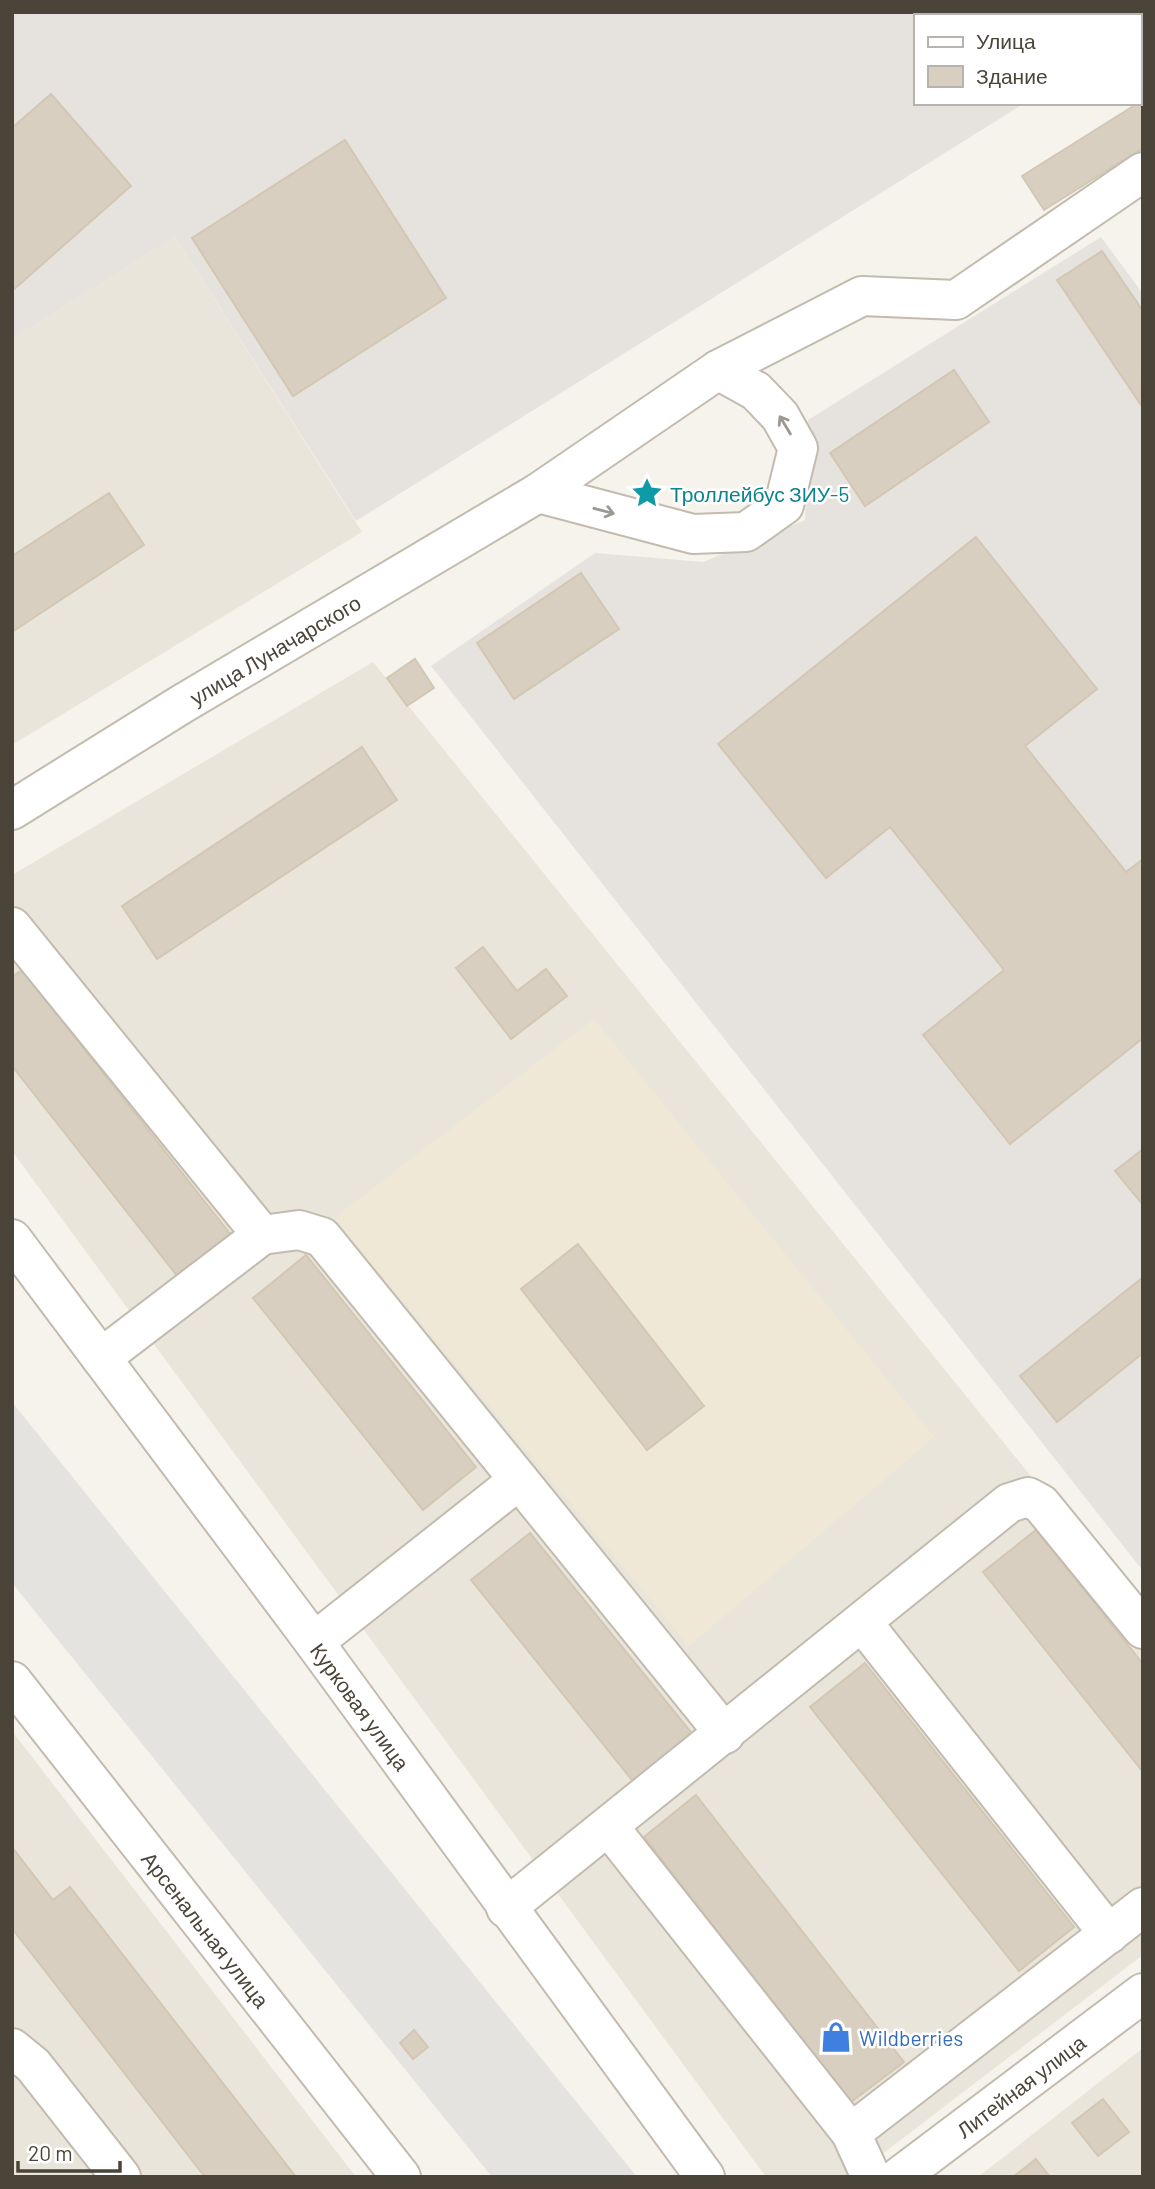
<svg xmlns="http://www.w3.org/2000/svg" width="1155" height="2189" font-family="Barlow,sans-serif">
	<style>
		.residential { fill: #eae5da }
		.industrial { fill: #e6e2dd }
		.education { fill: #efe8d6 }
		.parking { fill: #e5e3e0 }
		.building { fill: #d8cfc1; stroke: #d3c7b4; stroke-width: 2 }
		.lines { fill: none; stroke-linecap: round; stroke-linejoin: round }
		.minor-casing { stroke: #c2bbae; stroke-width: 42 }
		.minor { stroke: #fff; stroke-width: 38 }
		.rail { stroke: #9a9a9a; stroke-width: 5; stroke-dasharray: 9 9; stroke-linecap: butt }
		.oneway { stroke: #9c9892 }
		.labels { text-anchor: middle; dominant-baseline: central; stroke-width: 5; stroke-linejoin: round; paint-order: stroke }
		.culture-label { font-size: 21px; fill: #0d838f; stroke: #fff; text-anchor: start }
		.street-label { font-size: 21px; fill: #4b4439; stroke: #fff }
		.shop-label { font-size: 21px; fill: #366cbe; stroke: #fff; text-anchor: start }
	</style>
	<rect width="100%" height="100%" fill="#f6f3ec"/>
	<path class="residential" d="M175,237L362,532L12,745V339Z
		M373,662L1143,1615V1955L852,2177H766L12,1151V875Z
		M12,1731L356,2177H12Z
		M1143,2048V2177H978Z"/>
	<path class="industrial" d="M12,12H1143V30L1139,32V16H915V103H1025L356,521L175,237L12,339Z
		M1101,237L1143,294V1571L431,666L595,553L703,562L805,520L808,420Z"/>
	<path class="education" d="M594,1019L934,1437L689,1646L334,1218Z"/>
	<path class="parking" d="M12,1402L637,2177H492L12,1583Z"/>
	<path class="building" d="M51,94L131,186L12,291V128Z
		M1143,100V148L1044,210L1022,176Z
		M345,140L446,298L293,396L192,238Z
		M1102,251L1143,311L1141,405L1057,280Z
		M954,370L989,422L865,506L830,453Z
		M109,493L144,545L12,632V556Z
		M976,537L1097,689L1025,746L1126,872L1143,859V1038L1010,1144L923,1035L1004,970L890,827L826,878L718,744Z
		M581,573L619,629L514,699L477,643Z
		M415,659L434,688L407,706L387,678Z
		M362,747L397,800L157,959L122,906Z
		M483,947L517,991L546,969L567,996L511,1039L456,968Z
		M22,970L235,1240L182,1282L12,1066V977Z
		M1143,1149V1205L1115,1171Z
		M578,1244L704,1406L647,1450L521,1289Z
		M306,1255L476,1467L423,1510L253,1298Z
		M1143,1277V1353L1057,1422L1020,1376Z
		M1036,1530L1143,1664V1772L983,1572Z
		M530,1533L699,1742L640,1790L471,1580Z
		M865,1663L1074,1927L1019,1971L810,1707Z
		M696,1795L904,2062L851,2102L644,1837Z
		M12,1847L53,1900L70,1887L296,2177H205L14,1931L12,1933Z
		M414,2030L428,2047L413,2059L400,2043Z
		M1103,2099L1129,2132L1098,2156L1072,2123Z
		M1036,2159L1050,2177H1013Z"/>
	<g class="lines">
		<defs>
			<g id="minor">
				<path d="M538,493L693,534L746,532L784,505L798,448L780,416L756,391L718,370"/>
				<path id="s1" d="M12,810L182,704L538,493L718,370L862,296L956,300L1143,172"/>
				<path d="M12,927L262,1235L299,1230L322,1237L725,1734"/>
				<path id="s2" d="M12,1239L314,1642L705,2177"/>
				<path d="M101,1358L262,1235"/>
				<path d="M862,1622L1109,1934"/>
				<path d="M314,1642L519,1480"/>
				<path id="s3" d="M12,1681L401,2177"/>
				<path d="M609,1827L851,2133"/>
				<path d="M506,1908L1009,1503L1028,1497L1041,1504L1143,1629"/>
				<path d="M12,2048L33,2065L121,2177"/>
				<path d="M871,2177L851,2133L1143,1907"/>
				<path id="s4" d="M899,2177L1143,1993"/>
			</g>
		</defs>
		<use href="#minor" class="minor-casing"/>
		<use href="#minor" class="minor"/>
		<path class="rail" d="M1114,12L1119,16
			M1139,31L1143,34"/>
	</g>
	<defs><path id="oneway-shaft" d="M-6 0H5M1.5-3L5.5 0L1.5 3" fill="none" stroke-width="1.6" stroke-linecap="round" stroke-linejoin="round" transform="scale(1.75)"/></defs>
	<g class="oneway">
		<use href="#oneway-shaft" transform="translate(785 425) rotate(-121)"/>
		<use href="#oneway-shaft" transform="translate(604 511) rotate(15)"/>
	</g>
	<defs>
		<symbol id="sight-bare" viewBox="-9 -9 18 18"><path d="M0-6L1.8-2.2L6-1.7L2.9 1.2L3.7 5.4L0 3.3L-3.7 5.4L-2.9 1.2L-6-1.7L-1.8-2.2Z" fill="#0f9aa8" stroke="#fff" stroke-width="2.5" paint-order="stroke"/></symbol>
		<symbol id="shop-bare" viewBox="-9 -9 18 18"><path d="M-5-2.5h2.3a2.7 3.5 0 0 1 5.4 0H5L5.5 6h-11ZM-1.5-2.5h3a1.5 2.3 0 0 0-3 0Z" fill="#3f7fe0" stroke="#fff" stroke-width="2.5" paint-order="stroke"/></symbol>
	</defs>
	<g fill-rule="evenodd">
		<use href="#sight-bare" x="625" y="471" width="44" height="44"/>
		<use href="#shop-bare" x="814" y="2015" width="44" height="44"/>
	</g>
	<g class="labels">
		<g class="culture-label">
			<text x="670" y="493">Троллейбус ЗИУ-5</text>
		</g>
		<g class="street-label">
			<text stroke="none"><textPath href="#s1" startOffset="308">улица Луначарского</textPath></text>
			<text stroke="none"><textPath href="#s2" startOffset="583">Курковая улица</textPath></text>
			<text stroke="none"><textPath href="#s3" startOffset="315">Арсенальная улица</textPath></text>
			<text stroke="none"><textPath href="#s4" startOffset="152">Литейная улица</textPath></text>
		</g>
		<g class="shop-label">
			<text x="859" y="2037">Wildberries</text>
		</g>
	</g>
	<rect width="1155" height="2189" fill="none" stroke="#4b4439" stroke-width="28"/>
	<rect x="914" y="14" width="228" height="91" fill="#ffffff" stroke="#b7b4b0" stroke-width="2"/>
	<rect x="928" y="37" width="35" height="10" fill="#ffffff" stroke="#b7b4b0" stroke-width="2"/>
	<text x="976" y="49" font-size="21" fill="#4b4439">Улица</text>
	<rect x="928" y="66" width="35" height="21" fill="#d8cfc1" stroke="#b7b4b0" stroke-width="2"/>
	<text x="976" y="84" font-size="21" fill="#4b4439">Здание</text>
	<path d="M18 2161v10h102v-10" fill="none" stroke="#4b4439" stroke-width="3.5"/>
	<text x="28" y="2161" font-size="21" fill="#4b4439" stroke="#ffffff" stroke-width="5" paint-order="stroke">20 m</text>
</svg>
